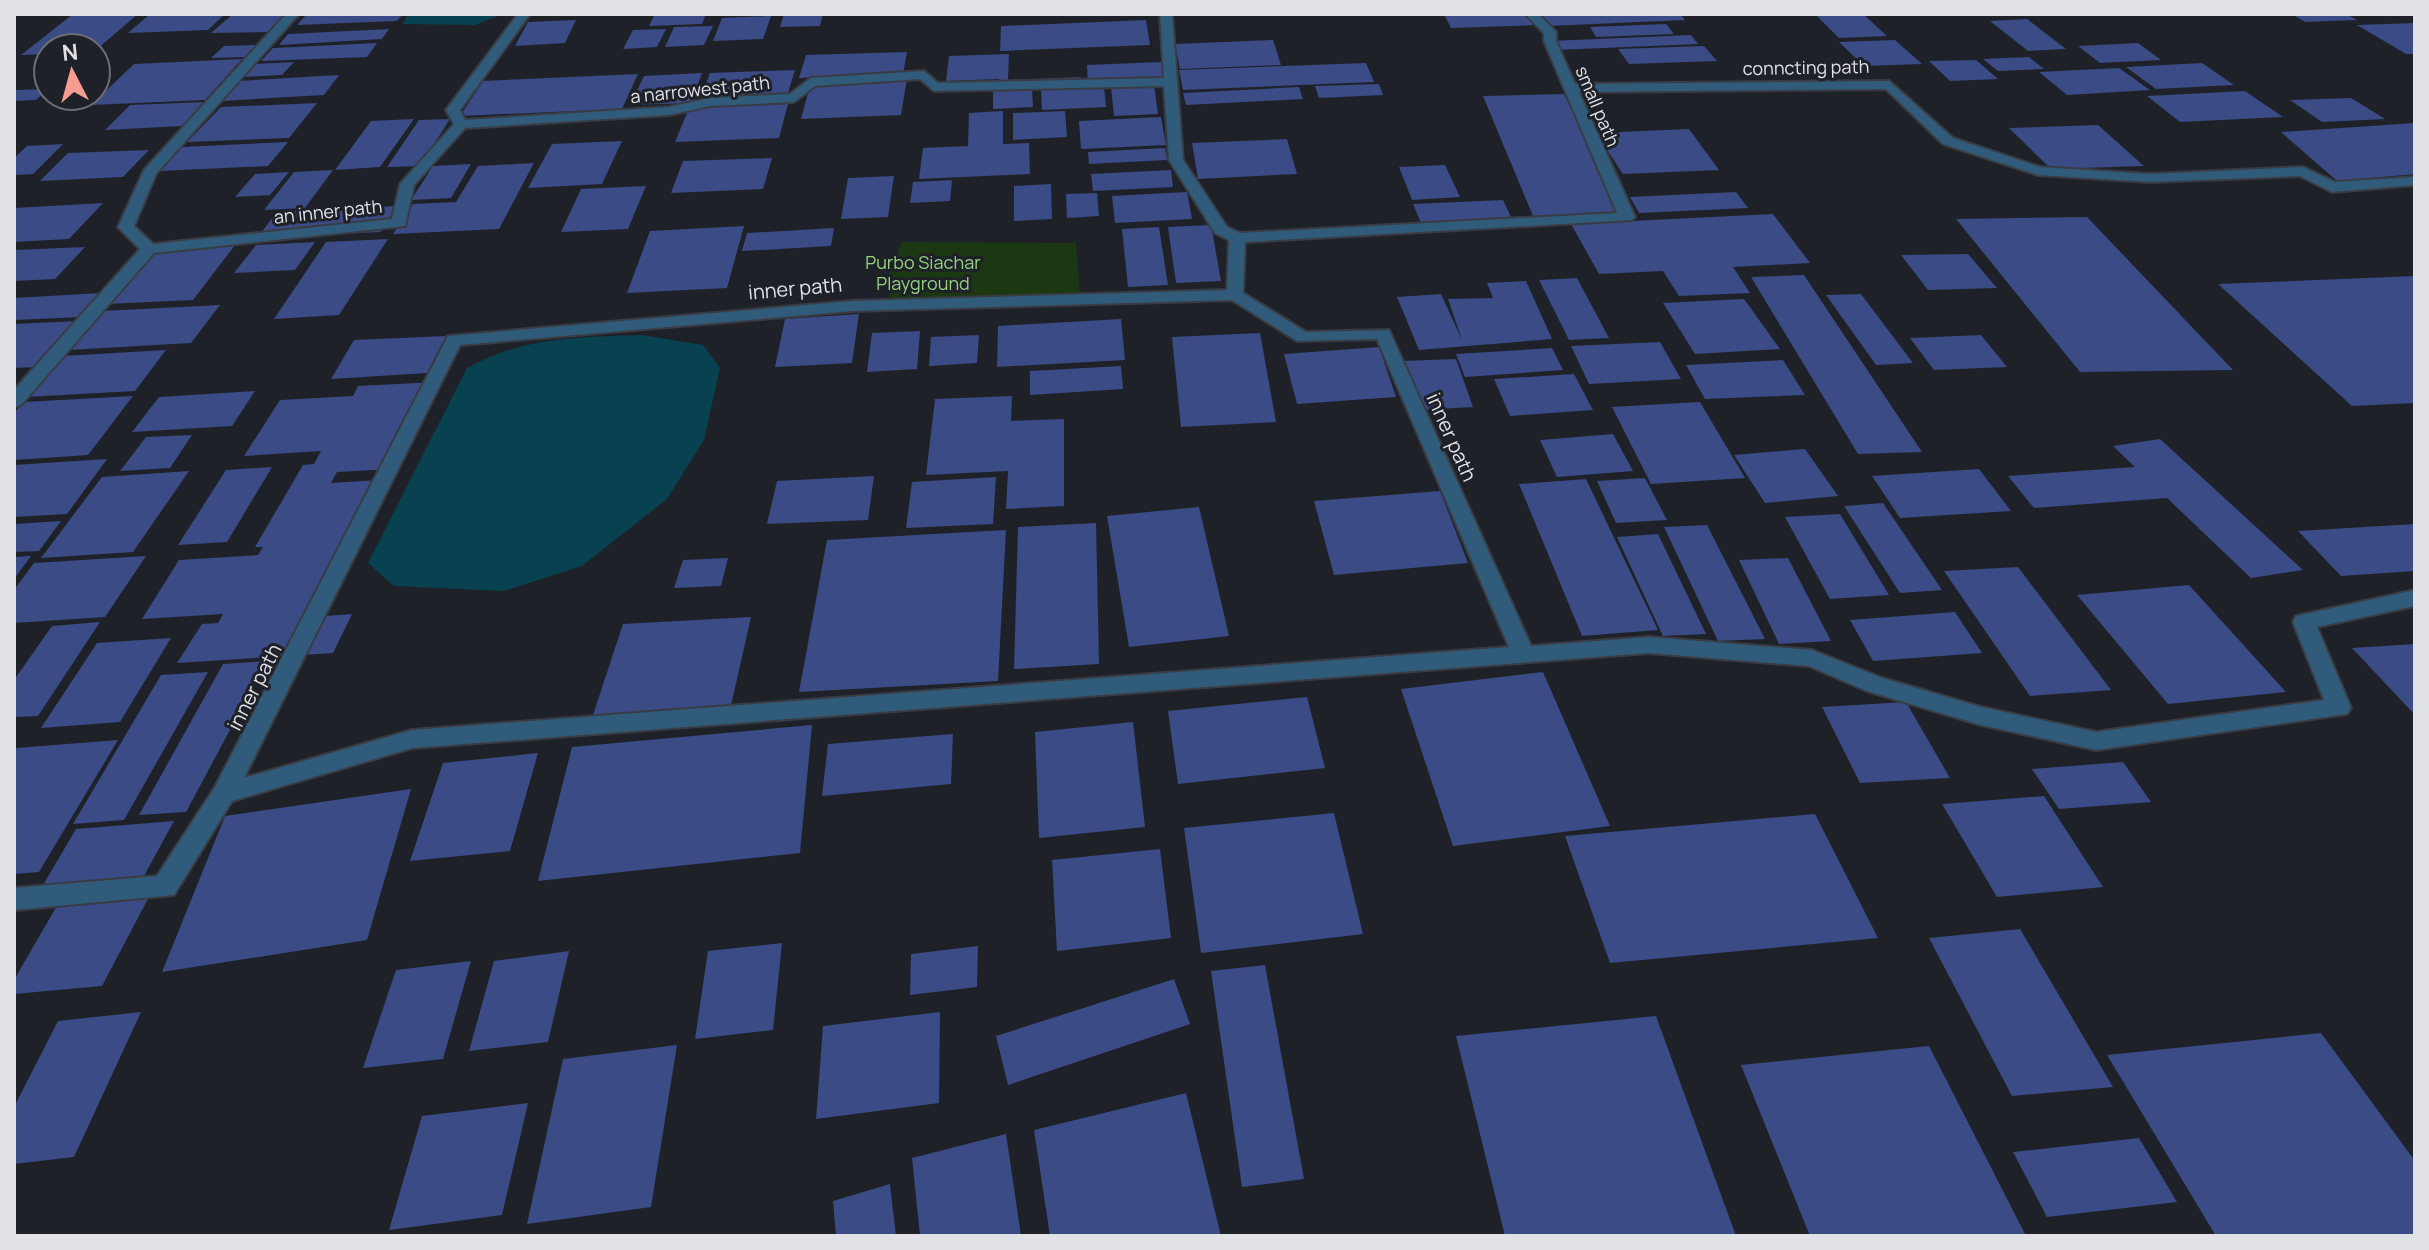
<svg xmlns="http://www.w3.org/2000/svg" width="2429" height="1250" font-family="Manrope,sans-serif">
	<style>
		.green { fill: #1c3813 }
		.water { fill: #08414f }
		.building { fill: #3a4b85 }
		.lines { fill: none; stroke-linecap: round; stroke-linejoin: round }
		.minor-casing { stroke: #3a3c43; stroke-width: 4 }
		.minor { fill: #305b7b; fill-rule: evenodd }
		.labels { text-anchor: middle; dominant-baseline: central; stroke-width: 6; stroke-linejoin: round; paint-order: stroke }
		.far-street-label { font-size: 18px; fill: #e0e2e7; stroke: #1f2128 }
		.far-park-label { font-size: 18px; fill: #94d280; stroke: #1f2128 }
		.street-label { font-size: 20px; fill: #e0e2e7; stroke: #1f2128 }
	</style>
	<rect width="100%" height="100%" fill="#1f2128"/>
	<path class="green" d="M902,242L1076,243L1080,297L891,305L887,277Z"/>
	<path class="water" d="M408,14H503L475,25L403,24Z
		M642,335L703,345L720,368L704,440L667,499L582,566L504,591L394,586L368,563L467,368C522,337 580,337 642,335Z"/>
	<path class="building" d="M73,14H138L96,50L48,48V54L21,55Z
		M150,14H225L208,30L128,33Z
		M233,14H287L268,32L211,33Z
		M307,14H403L397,21L297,25Z
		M655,14H706L702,24L649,26Z
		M784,14H823L820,26L780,27Z
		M1444,14H1529L1537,25L1451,28Z
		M1542,14H1680L1685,20L1549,26Z
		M1815,14H1863L1887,36L1839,38Z
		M2292,14H2346L2357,20L2305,22Z
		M771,16L763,39L713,41L722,18Z
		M2027,19L2066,49L2028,51L1990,21Z
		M576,20L565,43L515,46L528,22Z
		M1146,20L1150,45L1000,51L1001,26Z
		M2415,23V54H2406L2357,25Z
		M1666,24L1674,34L1596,37L1590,27Z
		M713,26L704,45L665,47L674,27Z
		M389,29L382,39L279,45L288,34Z
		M666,29L657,47L623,49L633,30Z
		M1691,35L1698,44L1556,50L1550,41Z
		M1273,40L1281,65L1180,69L1175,44Z
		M1895,40L1922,64L1864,66L1839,42Z
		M377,43L367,57L261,61L273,48Z
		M2138,43L2161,60L2100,63L2078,46Z
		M260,45L248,57L211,58L224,46Z
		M1704,46L1717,61L1629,64L1618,49Z
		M907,52L903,74L799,78L806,55Z
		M1009,54L1008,80L1081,77V85L999,89V79L946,81L949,56Z
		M2029,57L2044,69L1998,71L1983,59Z
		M242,59L205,100L91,105L134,64Z
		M1976,60L1998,79L1950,81L1929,61Z
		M294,62L282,75L242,77L255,64Z
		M1162,62L1166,83L1088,86L1087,65Z
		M1366,63L1374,82L1183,90L1179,70Z
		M2202,63L2234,85L2156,89L2126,67Z
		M2119,68L2150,90L2067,95L2039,72Z
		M795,70L788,93L701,97L710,73Z
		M702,73L691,103L630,105L644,76Z
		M638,74L622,109L460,116L483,81Z
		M339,75L324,95L221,101L238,81Z
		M907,78L901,115L801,119L811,82Z
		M1379,84L1383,95L1319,98L1315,86Z
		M1154,85L1158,114L1114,116L1111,87Z
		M1104,87L1106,107L1042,110L1041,90Z
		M1299,87L1303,99L1186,105L1183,93Z
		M48,89L36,100L14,101V90Z
		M1032,89L1033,107L993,109V91Z
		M2245,91L2283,117L2180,122L2147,96Z
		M1564,94L1625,213L1533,216L1483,96Z
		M2351,98L2385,119L2322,122L2290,100Z
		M206,102L182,126L105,130L130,105Z
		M317,103L289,138L187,142L221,107Z
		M788,104L779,138L675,142L689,108Z
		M1003,111V144L1029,143L1030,174L919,179L923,148L968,146L969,113Z
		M1065,111L1067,137L1013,140V113Z
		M1161,117L1166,145L1081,149L1079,121Z
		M414,119L380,167L335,170L371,121Z
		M450,119L420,166L387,167L419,120Z
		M2415,123V174L2337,181L2281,132Z
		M2098,125L2144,166L2051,169L2009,128Z
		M1689,129L1719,170L1623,174L1596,133Z
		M1287,139L1297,174L1198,179L1192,143Z
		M622,141L602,184L528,188L552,144Z
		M288,142L268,166L159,171L181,147Z
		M63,144L33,174L14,175V158L27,146Z
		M1165,148L1167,160L1089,164L1088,152Z
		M149,150L123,177L40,181L68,153Z
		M772,158L763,189L671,193L683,161Z
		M534,163L499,229L393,234L413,204L456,202L478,166Z
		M471,164L451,198L411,200L433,166Z
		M1445,165L1460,197L1412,200L1399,167Z
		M333,170L305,208L264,210L294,172Z
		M1171,170L1173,187L1093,191L1091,174Z
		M289,172L270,195L235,197L255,174Z
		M894,176L888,217L841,219L848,178Z
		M952,180L950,201L910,203L913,182Z
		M1051,184L1052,219L1014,221V186Z
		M646,186L628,229L561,232L581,189Z
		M1187,192L1192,219L1115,223L1112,196Z
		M1736,192L1748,208L1639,213L1630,197Z
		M1097,193L1099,216L1067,218L1066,194Z
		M1503,200L1512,219L1421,223L1413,204Z
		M103,203L69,239L14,242V208Z
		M397,206L380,232L257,238L277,212Z
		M1773,214L1810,263L1733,267L1750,293L1679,296L1663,271L1599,274L1571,224Z
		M2087,217L2233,370L2080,372L1956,219Z
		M1211,225L1221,281L1176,283L1168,227Z
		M744,226L727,288L627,293L650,231Z
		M1159,227L1168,285L1128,287L1122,229Z
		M834,228L831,246L742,251L747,233Z
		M388,239L339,315L274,319L326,242Z
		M239,240L193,300L107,304L160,244Z
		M315,242L295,270L234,273L256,245Z
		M85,247L55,279L14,281V250Z
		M1968,254L1997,288L1928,290L1901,255Z
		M1804,275L1922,452L1858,454L1751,277Z
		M2415,276V403L2352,406L2218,284Z
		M1577,278L1609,338L1569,340L1539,280Z
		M1526,281L1552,339L1419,350L1397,297L1441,294L1462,340L1448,299L1493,298L1487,283Z
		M101,293L81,317L14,320V298Z
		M1861,294L1913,363L1876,365L1826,295Z
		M1744,299L1780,349L1695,354L1663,303Z
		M220,305L191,343L68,350L102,311Z
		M859,314L852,363L775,367L785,319Z
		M1121,319L1125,360L997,367L998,326Z
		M77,321L36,367L14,368V324Z
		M920,331L917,369L867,372L872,333Z
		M1260,333L1276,422L1181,427L1172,337Z
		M979,335L977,363L929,366L931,337Z
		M1981,335L2007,367L1934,370L1910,338Z
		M446,336L427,373L331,379L354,340Z
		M1660,342L1681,379L1589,384L1571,346Z
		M1379,347L1396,397L1297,404L1284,354Z
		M1552,348L1563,370L1465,377L1456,354Z
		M166,350L135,391L26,397L62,356Z
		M1456,359L1473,407L1418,410L1403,361Z
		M1783,360L1805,395L1705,399L1686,365Z
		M1121,366L1123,389L1030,395V371Z
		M1574,374L1593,410L1510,416L1494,379Z
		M437,382L393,469L337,472L331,483L394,479L325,616L352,614L333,653L177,663L202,624L218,623L223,614L142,619L179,560L258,555L263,547H255L303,465L314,464L321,451L244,456L280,400L353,396L358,386Z
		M255,391L232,426L132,432L159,397Z
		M133,396L88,455L14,460V413L24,402Z
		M1012,396L1011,421L1064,419V506L1006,509L1008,471L926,475L935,399Z
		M1700,402L1745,478L1651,484L1612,407Z
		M1613,434L1633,471L1557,477L1540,440Z
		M192,435L170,468L120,471L146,437Z
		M2160,439L2303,570L2251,578L2167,498L2034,508L2008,476L2135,467L2113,446Z
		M1805,449L1838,496L1765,503L1734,455Z
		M107,459L67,514L14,517V465Z
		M272,467L227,542L178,545L226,470Z
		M1979,469L2011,511L1900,518L1872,476Z
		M189,471L133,552L41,558L102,477Z
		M874,476L868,520L767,524L777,481Z
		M996,477L993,524L906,528L912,482Z
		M1645,478L1667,520L1616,523L1597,481Z
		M1586,479L1658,630L1582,636L1519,484Z
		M1440,491L1468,563L1334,575L1314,501Z
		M1883,503L1942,590L1900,593L1844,506Z
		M1199,507L1229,636L1129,647L1107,516Z
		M1840,514L1889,595L1830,599L1785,517Z
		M61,521L39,551L14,552V524Z
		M1096,523L1099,664L1014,669L1018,527Z
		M2415,524V571L2341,576L2298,531Z
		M1707,525L1765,639L1718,641L1664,527Z
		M1006,530L998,681L799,692L827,540Z
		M1658,534L1706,634L1663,636L1617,537Z
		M31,556L14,579V557Z
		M146,556L105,617L14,623V590L34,563Z
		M728,558L721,586L674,588L683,560Z
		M1788,558L1831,641L1779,644L1739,560Z
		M2018,567L2111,690L2030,696L1944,571Z
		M2189,585L2286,692L2168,704L2077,595Z
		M1955,612L1982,653L1873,661L1850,620Z
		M751,617L730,710L592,718L623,624Z
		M100,622L38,716L14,717V680L52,626Z
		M171,638L120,722L41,728L97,643Z
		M2415,644V715L2352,648Z
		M267,661L186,812L139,815L223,664Z
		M208,672L124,820L73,824L161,675Z
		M1543,672L1610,826L1453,846L1401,689Z
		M1307,697L1325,768L1178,784L1168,711Z
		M1906,702L1950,778L1860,783L1822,707Z
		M1133,722L1145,827L1039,838L1035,732Z
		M812,725L800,853L538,881L572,747Z
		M953,734L951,784L822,796L828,744Z
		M118,740L39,872L14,874L16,748Z
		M538,753L510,851L410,861L443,763Z
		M2123,762L2151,802L2059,809L2032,769Z
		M411,789L367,940L162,972L225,816Z
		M2044,796L2103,887L1997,897L1942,804Z
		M1334,813L1363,934L1201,953L1184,828Z
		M1815,814L1878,938L1610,963L1565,836Z
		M174,821L144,876L43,885L76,829Z
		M1160,849L1171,938L1057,951L1052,860Z
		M150,895L102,986L14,994V980L58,904Z
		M2020,929L2113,1087L2012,1096L1929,938Z
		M782,943L773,1030L695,1039L708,951Z
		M978,946L977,987L910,995L911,954Z
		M569,951L548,1042L469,1051L494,961Z
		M471,961L443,1059L363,1068L396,970Z
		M1265,965L1304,1179L1242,1187L1211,971Z
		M1174,979L1190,1024L1008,1085L996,1036Z
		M141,1012L74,1157L14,1164V1107L58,1021Z
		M940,1012L939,1103L816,1119L823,1026Z
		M1656,1016L1736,1236H1505L1456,1036Z
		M2321,1033L2415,1161V1236H2216L2107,1055Z
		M677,1045L651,1207L527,1224L563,1059Z
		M1929,1046L2026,1236H1810L1741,1065Z
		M1186,1093L1221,1236H1050L1034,1130Z
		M528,1103L502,1215L389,1230L422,1116Z
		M1006,1134L1021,1236H920L912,1158Z
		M2139,1138L2177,1202L2047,1217L2013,1152Z
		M890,1184L896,1236H836L833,1201Z"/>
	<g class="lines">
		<defs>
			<path id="minor" d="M286,14H299L156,174L134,226L153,244L392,219L400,184L454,124L446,110L518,14H530L460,110L465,120L669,107L710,98L790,94L811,78L924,71L938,83L1164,78L1160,14H1172L1183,160L1227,227L1240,233L1617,213L1544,41V33L1525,14H1538L1556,32V41L1575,84L1889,81L1953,138L2040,167L2150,174L2303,167L2335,182L2415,177V185L2332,192L2300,176L2150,182L2038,175L1943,144L1886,89L1579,92L1635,217L1632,220L1245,242L1243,293L1306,332L1389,330L1531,646L1649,637L1812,650L1882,678L1981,707L2096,732L2324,700L2293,622L2296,616L2415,590V606L2317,627L2351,708L2347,714L2096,750L1981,725L1867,691L1809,666L1649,653L412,748L232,801L174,895L14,910V888L157,876L215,787L448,336L853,301L1227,290L1229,240L1215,233L1169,160L1164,86L934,91L920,79L815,86L794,102L710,106L669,115L465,128L414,185L405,226L154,253L21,405L14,407V390L140,249L118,227L144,170ZM1232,300L1297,341L1377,339L1509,647L412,730L244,778L460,345L853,311Z"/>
		</defs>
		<use href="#minor" class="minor-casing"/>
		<use href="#minor" class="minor"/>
	</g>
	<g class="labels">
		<g class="far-street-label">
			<text transform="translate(1806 67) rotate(-1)">conncting path</text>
			<text transform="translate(700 89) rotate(-6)">a narrowest path</text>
			<text transform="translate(1598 106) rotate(67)">small path</text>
			<text transform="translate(328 211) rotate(-6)">an inner path</text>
		</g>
		<g class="far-park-label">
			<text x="923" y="262">Purbo Siachar<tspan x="923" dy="21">Playground</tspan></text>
		</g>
		<g class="street-label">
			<text transform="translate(795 288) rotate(-5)">inner path</text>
			<text transform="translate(1452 437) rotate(66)">inner path</text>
			<text transform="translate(254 687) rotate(-63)">inner path</text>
		</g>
	</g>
	<rect width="2429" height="1250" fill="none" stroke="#e0e2e7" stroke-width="32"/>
	<g transform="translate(72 72) rotate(354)"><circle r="38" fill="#1f2128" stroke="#6c6e74" stroke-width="2"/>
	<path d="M0-6L14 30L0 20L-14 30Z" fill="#f59c93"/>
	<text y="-12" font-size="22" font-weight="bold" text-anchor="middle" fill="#e0e2e7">N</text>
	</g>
</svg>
